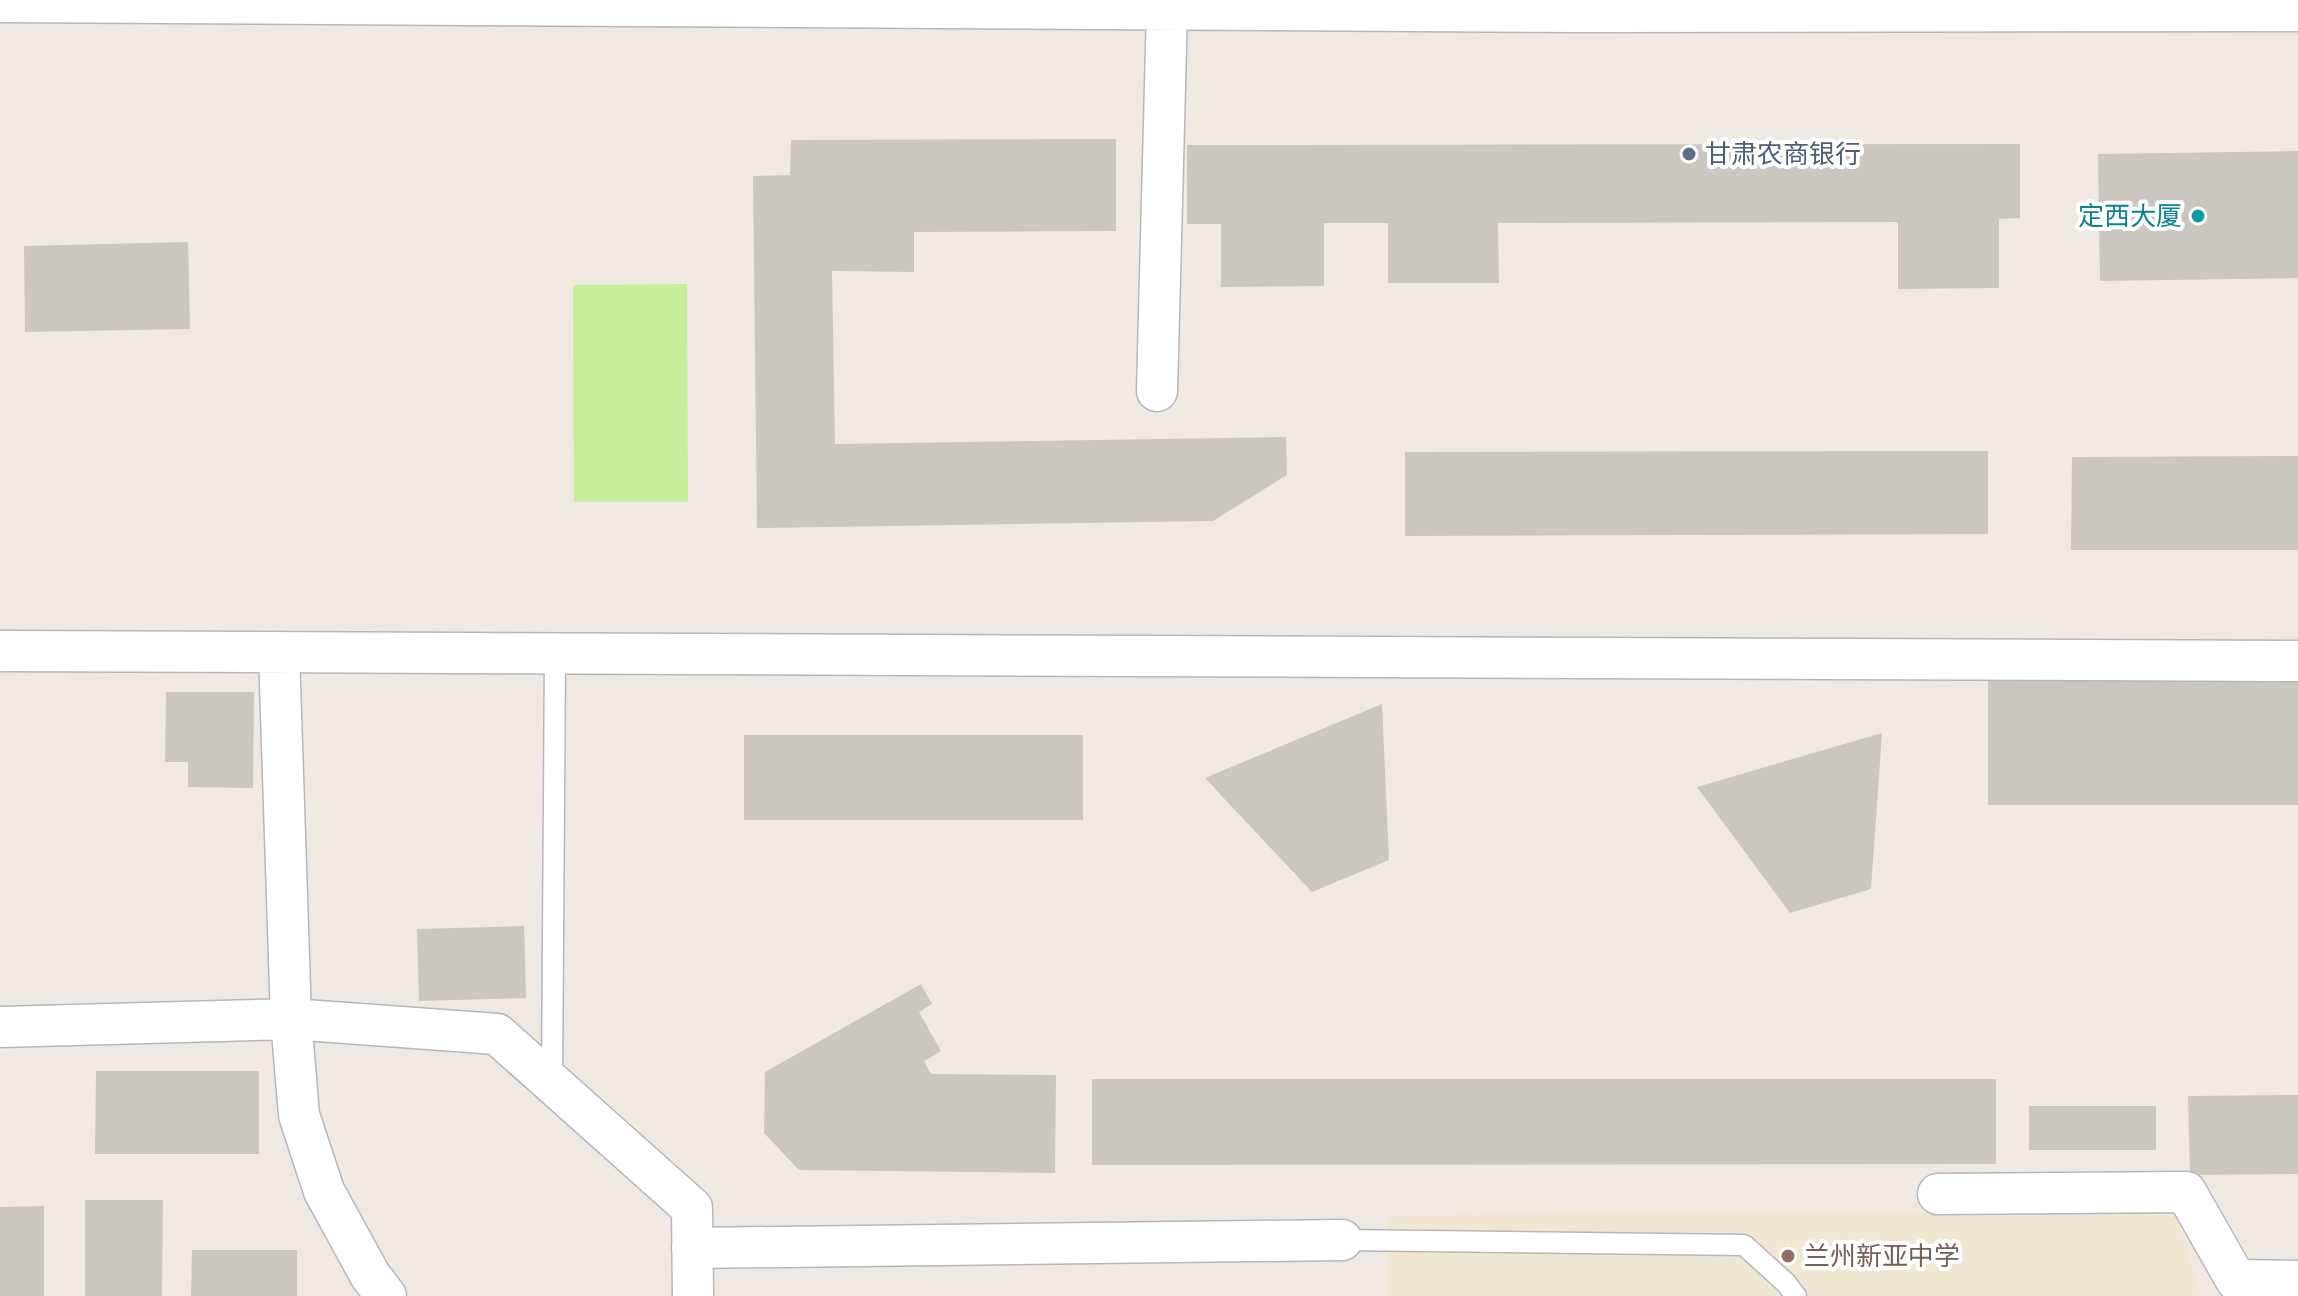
<svg xmlns="http://www.w3.org/2000/svg" width="2298" height="1296" font-family="'Space Grotesk','Noto Sans SC',sans-serif">
	<style>
		.education { fill: #f0e6d1 }
		.pitch { fill: #c9ec9a }
		.building { fill: #cbc7bf }
		.lines { fill: none; stroke-linecap: round; stroke-linejoin: round }
		.service-casing { stroke: #b4b7c1; stroke-width: 23 }
		.minor-casing { stroke: #b4b7c1; stroke-width: 43 }
		.service { stroke: #fff; stroke-width: 20 }
		.minor { stroke: #fff; stroke-width: 40 }
		.service-dot { fill: #5c6f8a; stroke: #fff; stroke-width: 3 }
		.culture-dot { fill: #0f9aa8; stroke: #fff; stroke-width: 3 }
		.education-dot { fill: #8d6e63; stroke: #fff; stroke-width: 3 }
		.labels { text-anchor: middle; dominant-baseline: central; stroke-width: 8; stroke-linejoin: round; paint-order: stroke }
		.service-label { font-size: 26px; fill: #4e5e75; stroke: #fff; text-anchor: start }
		.culture-label { font-size: 26px; fill: #0d838f; stroke: #fff; text-anchor: end }
		.education-label { font-size: 26px; fill: #785e54; stroke: #fff; text-anchor: start }
	</style>
	<rect width="100%" height="100%" fill="#efe9e1"/>
	<path class="education" d="M2177,1211L2200,1296H1387L1388,1215Z"/>
	<path class="pitch" d="M687,284L688,502H574L573,285Z"/>
	<path class="building" d="M1116,139V231L914,232V272L832,271L835,444L1286,437L1287,475L1213,521L757,528L753,176L790,175L791,140Z
		M2020,144V218L1999,219V288L1898,289V222L1498,223L1499,283H1388V223H1324V286L1221,287V224H1187V145Z
		M2298,151V278L2100,281L2098,154Z
		M188,242L190,329L25,332L24,246Z
		M1988,451V534L1405,536V452Z
		M2298,456V550H2071L2072,457Z
		M2298,676V805H1988V677Z
		M166,692H254L253,788L188,787V762H165Z
		M1382,704L1389,860L1312,892L1205,778Z
		M1882,733L1871,889L1790,913L1697,787Z
		M744,735H1083V820H744Z
		M524,926L526,998L419,1001L417,929Z
		M921,984L932,1004L919,1012L941,1051L924,1061L931,1074L1056,1075L1055,1173L799,1170L764,1133L765,1072Z
		M96,1071H259V1154H95Z
		M1092,1079H1996V1164L1092,1165Z
		M2298,1095V1174L2190,1175L2188,1096Z
		M2029,1106H2156V1150H2029Z
		M85,1200H163L162,1296H85Z
		M44,1206V1296H0V1207Z
		M192,1250H297V1296H191Z"/>
	<g class="lines">
		<defs>
			<path id="service" d="M552,1082L555,654
				M1342,1240L1744,1245L1786,1283L1796,1296"/>
			<path id="minor" d="M0,2L1581,12L2298,11
				M1157,391L1167,9
				M0,651L2298,661
				M279,652L291,1019L299,1115L324,1191L370,1275L386,1296
				M0,1027L291,1019L497,1034L692,1208L693,1296
				M1938,1194L2186,1192L2236,1280L2298,1281
				M692,1248L1342,1240"/>
		</defs>
		<use href="#service" class="service-casing"/>
		<use href="#minor" class="minor-casing"/>
		<use href="#service" class="service"/>
		<use href="#minor" class="minor"/>
	</g>
	<circle class="service-dot" cx="1689" cy="154" r="8"/>
	<circle class="culture-dot" cx="2198" cy="216" r="8"/>
	<circle class="education-dot" cx="1788" cy="1256" r="8"/>
	<g class="labels">
		<g class="service-label">
			<text x="1705" y="154">甘肃农商银行</text>
		</g>
		<g class="culture-label">
			<text x="2182" y="216">定西大厦</text>
		</g>
		<g class="education-label">
			<text x="1804" y="1256">兰州新亚中学</text>
		</g>
	</g>
</svg>
